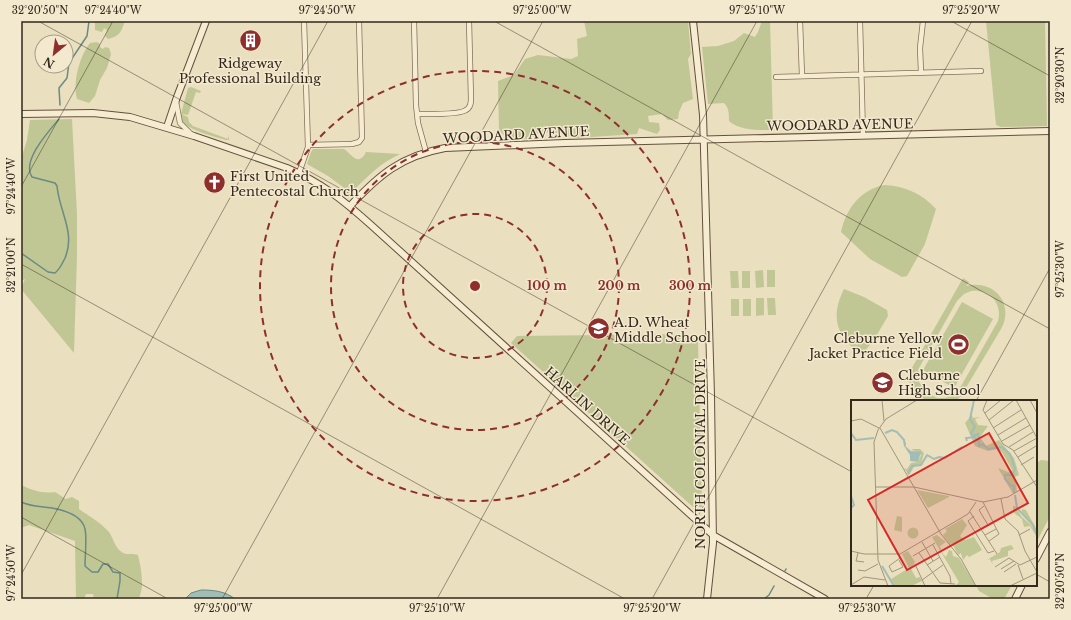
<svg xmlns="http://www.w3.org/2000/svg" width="1071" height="620" font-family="'Libre Baskerville',serif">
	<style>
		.green { fill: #c0c794; fill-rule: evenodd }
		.water { fill: #a2bdb6; stroke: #6a8a83 }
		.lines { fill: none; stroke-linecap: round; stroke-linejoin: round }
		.stream { stroke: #6a8a83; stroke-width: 1.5 }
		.street-casing { stroke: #827059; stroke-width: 6 }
		.secondary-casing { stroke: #64513c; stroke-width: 8 }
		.street { stroke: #f6ecd2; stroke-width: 4.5 }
		.secondary { stroke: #f6ecd2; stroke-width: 6 }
		.ticks { fill: none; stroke: #33281c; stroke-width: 1; stroke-opacity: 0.45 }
		.ring { fill: none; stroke: #8d2f2d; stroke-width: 2; stroke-dasharray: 7 5 }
		.labels { text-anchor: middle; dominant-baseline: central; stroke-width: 3; stroke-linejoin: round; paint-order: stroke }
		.poi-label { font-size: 13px; fill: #33281c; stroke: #f3e9ce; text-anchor: start }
		.street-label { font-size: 13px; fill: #33281c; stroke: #f3e9ce }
		.inset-river { fill: none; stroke: #a2bdb6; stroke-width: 2 }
		.inset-road { fill: none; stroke: #a1967e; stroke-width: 1 }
		.view { fill: #d62828; fill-opacity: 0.15; stroke: #d62828; stroke-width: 2 }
		.inset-edge { fill: none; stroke: #33281c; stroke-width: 2 }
		.centre { fill: #8d2f2d; stroke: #f3e9ce; stroke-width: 2 }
		.ring-label { font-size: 12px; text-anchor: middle; font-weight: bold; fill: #8d2f2d; stroke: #f3e9ce; stroke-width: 3; stroke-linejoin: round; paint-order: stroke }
		.neatline { fill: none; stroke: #33281c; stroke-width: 1.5 }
		.ticks-label { font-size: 10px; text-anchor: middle; fill: #33281c }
	</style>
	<rect width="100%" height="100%" fill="#eadfbf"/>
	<path class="green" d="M95,21H125C121,32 120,36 108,39L105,36L107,30L104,28L102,32L95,30Z
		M584,21H688L691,54L688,59L693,99L683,103L679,112L678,119L668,120L662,114L648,116L649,122L659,123L660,130L657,134L639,128L637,134L576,138L559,133L541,132L529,139L507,140L502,133L499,132L498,81L514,75L525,59L538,55L571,59L578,56L577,39L587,36Z
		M762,21H770L773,130C759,130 740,131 729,121C729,114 729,108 724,103L708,104L702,47L718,46L734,41L744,33L755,37L758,32Z
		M986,21H1045L1047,126L1001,127L996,125Z
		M97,42L100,44V47L103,49L105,47L109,48L111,54L107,68L100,80L95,96L89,103L77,99C72,83 80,55 90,43Z
		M191,87L201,91L200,93L196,92L188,115L181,114L188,88Z
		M181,114L188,117L189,122L193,126L228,139L229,135V140H226C212,136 196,132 184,124V122H181Z
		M72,119L77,214V255L74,353L21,289L25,279L21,281V159L27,140L30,120Z
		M313,149H344C351,153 358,168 366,152L400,154C380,163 366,178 351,193L328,176L307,164L311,152Z
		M884,185C903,185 923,194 936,209L925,244L907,276L902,277L870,259L841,232C846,209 860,190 884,185Z
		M763,270L764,287L756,288L755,271Z
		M767,270H775V287H767Z
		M730,271H738L739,288H731Z
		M742,271H750V288H742Z
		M963,278L969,282L966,286C994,279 1015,304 1001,329L961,396L956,401H926L917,393L912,381L911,383L905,380ZM971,291C989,289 1003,303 998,321L960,388L951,396L945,398H937L926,392L919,382L918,376L919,368L957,301L964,294Z
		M844,289L864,297L887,310L888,316L875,338L862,355C836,337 830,317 844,289Z
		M756,298H764V315L756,316Z
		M767,298H775L776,315H768Z
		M731,299H739V316H731Z
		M743,299H751V316H743Z
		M962,302L993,319L954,388L923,370Z
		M688,334L698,342L702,507H693L511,343L517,336Z
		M1041,460L1050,461V516L1036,543V469L1037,463Z
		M21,485C32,490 42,494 55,492L66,499L72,497L79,501V509C89,516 101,523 109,532C114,539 114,547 123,553C127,555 133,553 138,555C140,563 142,574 142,582C143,588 140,594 139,599H94L93,594H86L84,599H76L75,541L29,525L21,528Z
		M976,585H1012L1004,599H993L979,591Z"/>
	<path class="water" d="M201,590C213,590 225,591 235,599H185L191,593Z"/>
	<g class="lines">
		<path class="stream" d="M60,105L59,88L67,78L69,63L87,36L89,21
			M21,253L48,272L55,273C60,269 62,264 65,258C76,233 59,211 57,186L55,183L32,177C21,161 49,131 59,119
			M21,502C32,507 40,506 52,508C63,510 82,515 85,529C87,538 85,556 85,566L92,572H98L103,564H108L113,572L120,573V581L117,599
			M785,571L786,569
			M764,599L769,595L774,586"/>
		<defs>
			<path id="street" d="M414,21L416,105L418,123L426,152
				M800,21L802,76
				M860,21L863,136
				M921,72L920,48L923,21
				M776,77L981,71
				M176,102L180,123L192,135
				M417,114C426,114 460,115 466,110C470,108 471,103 471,99L469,21
				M308,145L352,144L359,142L362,138L359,21
				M299,173L308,147L304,21"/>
			<path id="secondary" d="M693,21L703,115L711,395L713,543L707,599
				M21,114L93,113L130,117L194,136L287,168C322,183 343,200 371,225L713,535L825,599
				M167,127L177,97L206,21
				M350,206C379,175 401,156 445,148L565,143L1050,131
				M1036,559L1050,532
				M1015,599L1022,585"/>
		</defs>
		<use href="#street" class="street-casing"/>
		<use href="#secondary" class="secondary-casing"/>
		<use href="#street" class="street"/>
		<use href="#secondary" class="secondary"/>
	</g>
	<path class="ticks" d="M38,21L852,472M494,21L1050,329M951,21L1050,76M21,187L113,21M21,264L625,599M976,401L1050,268M21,517L168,599M1036,574L1050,582M21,575L328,21M222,599L543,21M437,599L757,21M652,599L972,21M866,599L874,585"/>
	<g class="ring">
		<circle cx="475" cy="286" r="72"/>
		<circle cx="475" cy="286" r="144"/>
		<circle cx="475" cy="286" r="215"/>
	</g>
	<defs>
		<symbol id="building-disc" viewBox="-11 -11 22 22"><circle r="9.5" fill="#8d2f2d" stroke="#f3e9ce"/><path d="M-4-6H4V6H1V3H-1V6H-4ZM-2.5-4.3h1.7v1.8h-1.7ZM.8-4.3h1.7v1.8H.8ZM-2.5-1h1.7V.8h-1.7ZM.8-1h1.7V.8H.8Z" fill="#fff"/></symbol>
		<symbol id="church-disc" viewBox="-11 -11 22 22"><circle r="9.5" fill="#8d2f2d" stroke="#f3e9ce"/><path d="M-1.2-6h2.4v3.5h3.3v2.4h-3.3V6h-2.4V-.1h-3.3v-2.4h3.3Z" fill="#fff"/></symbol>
		<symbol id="school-disc" viewBox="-11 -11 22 22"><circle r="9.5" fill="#8d2f2d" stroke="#f3e9ce"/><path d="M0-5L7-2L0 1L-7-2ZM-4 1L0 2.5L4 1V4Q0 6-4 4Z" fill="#fff"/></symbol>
		<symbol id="stadium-disc" viewBox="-11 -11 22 22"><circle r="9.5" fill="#8d2f2d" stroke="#f3e9ce"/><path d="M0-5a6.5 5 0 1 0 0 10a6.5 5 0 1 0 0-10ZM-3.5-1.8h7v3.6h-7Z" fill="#fff"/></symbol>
	</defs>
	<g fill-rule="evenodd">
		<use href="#building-disc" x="238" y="28" width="25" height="25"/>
		<use href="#church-disc" x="202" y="170" width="25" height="25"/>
		<use href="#school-disc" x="586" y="316" width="25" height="25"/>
		<use href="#stadium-disc" x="946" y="332" width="25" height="25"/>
		<use href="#school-disc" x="870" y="370" width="25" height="25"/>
	</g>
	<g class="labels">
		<g class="poi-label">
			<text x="250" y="63" text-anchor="middle">Ridgeway<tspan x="250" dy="15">Professional Building</tspan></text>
			<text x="230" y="176">First United<tspan x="230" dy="15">Pentecostal Church</tspan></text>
			<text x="614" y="322">A.D. Wheat<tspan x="614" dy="15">Middle School</tspan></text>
			<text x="942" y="338" text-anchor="end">Cleburne Yellow<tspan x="942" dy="15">Jacket Practice Field</tspan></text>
			<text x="898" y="375">Cleburne<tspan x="898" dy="15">High School</tspan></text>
		</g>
		<g class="street-label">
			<text transform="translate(840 125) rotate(-1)">WOODARD AVENUE</text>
			<text transform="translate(516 135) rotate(-3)">WOODARD AVENUE</text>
			<text transform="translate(587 406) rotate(42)">HARLIN DRIVE</text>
			<text transform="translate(700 454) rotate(-90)">NORTH COLONIAL DRIVE</text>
		</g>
	</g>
	<g transform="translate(851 400)">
		<rect width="186" height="186" fill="#eadfbf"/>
		<path d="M121,15L122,18L130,17L124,19L127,25L137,26L129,37L135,46L148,40L163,58L168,75L164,77L166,91L162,94L147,68L157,72L161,70L151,52L146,49L137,51L124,46L114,23ZM60,49H69L73,53L70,64L63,67L58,75L53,68L56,69L60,63L67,62L70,55ZM66,90L98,96V97L77,108ZM162,106H164L171,117L183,128L171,112V109L175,110L186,130V135L184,131L186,137L179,126L173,127L171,119L162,112ZM46,116L51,117V132L43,130ZM111,119L116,125L109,136L114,140L123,137L131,150L118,157L116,155L112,160L110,153L107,155L101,143L99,145L92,135L96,131L94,129ZM56.5 133a5.5 5.5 0 1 1 11 0a5.5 5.5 0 1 1-11 0ZM86,135L95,142L89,146L92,154L95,157L98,150L101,151L102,156L108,158L125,186H104L108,182L81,137ZM160,145L163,149L157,151V156L141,161L142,165L139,159L136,160L149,152L150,148ZM57,151L64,162L60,169L65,178L69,177L71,181L60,186H44L40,179L58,168L51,154Z" fill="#c0c794"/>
		<path d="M54,42L55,43L54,46L60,51L70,52L67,62L59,61V55L53,46Z" fill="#a2bdb6"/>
		<path class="inset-river" d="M123,0L119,19L124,27L120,33L122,36L127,34L128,46L132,44L137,49L151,47L159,54L164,69L162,75H154V79L159,85L163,86V93M0,33L5,40L23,38M34,33L41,30L46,32L53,40L54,46M116,41L115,38L124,37L126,41M57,74L61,66L70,65L76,55L83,59L88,57L94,58L111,47M164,95L166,108L182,125L186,136M0,96L3,105L0,108M31,166L43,186"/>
		<path class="inset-road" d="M31,0L33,21M136,0L132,10L152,44L162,50L186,87M165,0L186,38M179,0L186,13M134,13L150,0M138,20L163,0M0,21L10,19L28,28M29,28L90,134L110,159L125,186M142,28L170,10M147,35L175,18M151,41L179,25M158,47L182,32M163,51L186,38M167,57L185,46M170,65L183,57M25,87H63L132,102L157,97L186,80M150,99L154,119L167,131L174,151L186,172M132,102L148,134L138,141M133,106L128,110L137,125M119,112L146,154M123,116L117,121L137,153L143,151M130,129L143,122M134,135L145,129M168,135L179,129M71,142L82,161M82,145L99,176L100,184M0,151L13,154H49L117,114L125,102M7,153L5,161L13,162M68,153L89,183L104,184M62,156L84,143M48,160L52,167L41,172L38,166L49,158M64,164L74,186M76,165L89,157M167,165L172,179M144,167L158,158L169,165L186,157M150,169L163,161M7,170L14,171L27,164M153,172L165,164M71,180L92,165M0,185L13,177L34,180M37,186L27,160L23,42L27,30L35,19L66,0M159,186L186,173"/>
		<path class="view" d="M138,33L177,103L56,170L17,100Z"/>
		<rect width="186" height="186" class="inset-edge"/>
	</g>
	<circle cx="475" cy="286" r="6" class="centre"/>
	<g class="ring-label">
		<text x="547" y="290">100 m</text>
		<text x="619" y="290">200 m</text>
		<text x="690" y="290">300 m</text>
	</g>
	<rect width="1071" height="620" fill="none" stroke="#f3e9ce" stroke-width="44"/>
	<g transform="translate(54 54) rotate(209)"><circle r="19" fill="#f3e9ce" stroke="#a69c87"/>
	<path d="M0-3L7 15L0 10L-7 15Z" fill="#8d2f2d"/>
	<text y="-6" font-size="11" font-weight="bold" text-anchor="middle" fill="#33281c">N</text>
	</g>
	<rect x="22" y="22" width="1027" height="576" class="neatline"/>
	<g class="ticks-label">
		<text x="40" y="14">32°20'50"N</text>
		<text x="113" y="14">97°24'40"W</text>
		<text x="327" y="14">97°24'50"W</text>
		<text x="542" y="14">97°25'00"W</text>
		<text x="757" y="14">97°25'10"W</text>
		<text x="971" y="14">97°25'20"W</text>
		<text transform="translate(1060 75) rotate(-90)" y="4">32°20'30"N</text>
		<text transform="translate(11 186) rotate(-90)" y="4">97°24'40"W</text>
		<text transform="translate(11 265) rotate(-90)" y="4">32°21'00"N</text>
		<text transform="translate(1060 269) rotate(-90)" y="4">97°25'30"W</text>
		<text transform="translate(11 573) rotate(-90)" y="4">97°24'50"W</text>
		<text transform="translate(1060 581) rotate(-90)" y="4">32°20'50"N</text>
		<text x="223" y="612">97°25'00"W</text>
		<text x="437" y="612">97°25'10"W</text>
		<text x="652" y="612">97°25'20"W</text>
		<text x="867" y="612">97°25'30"W</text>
	</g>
</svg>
